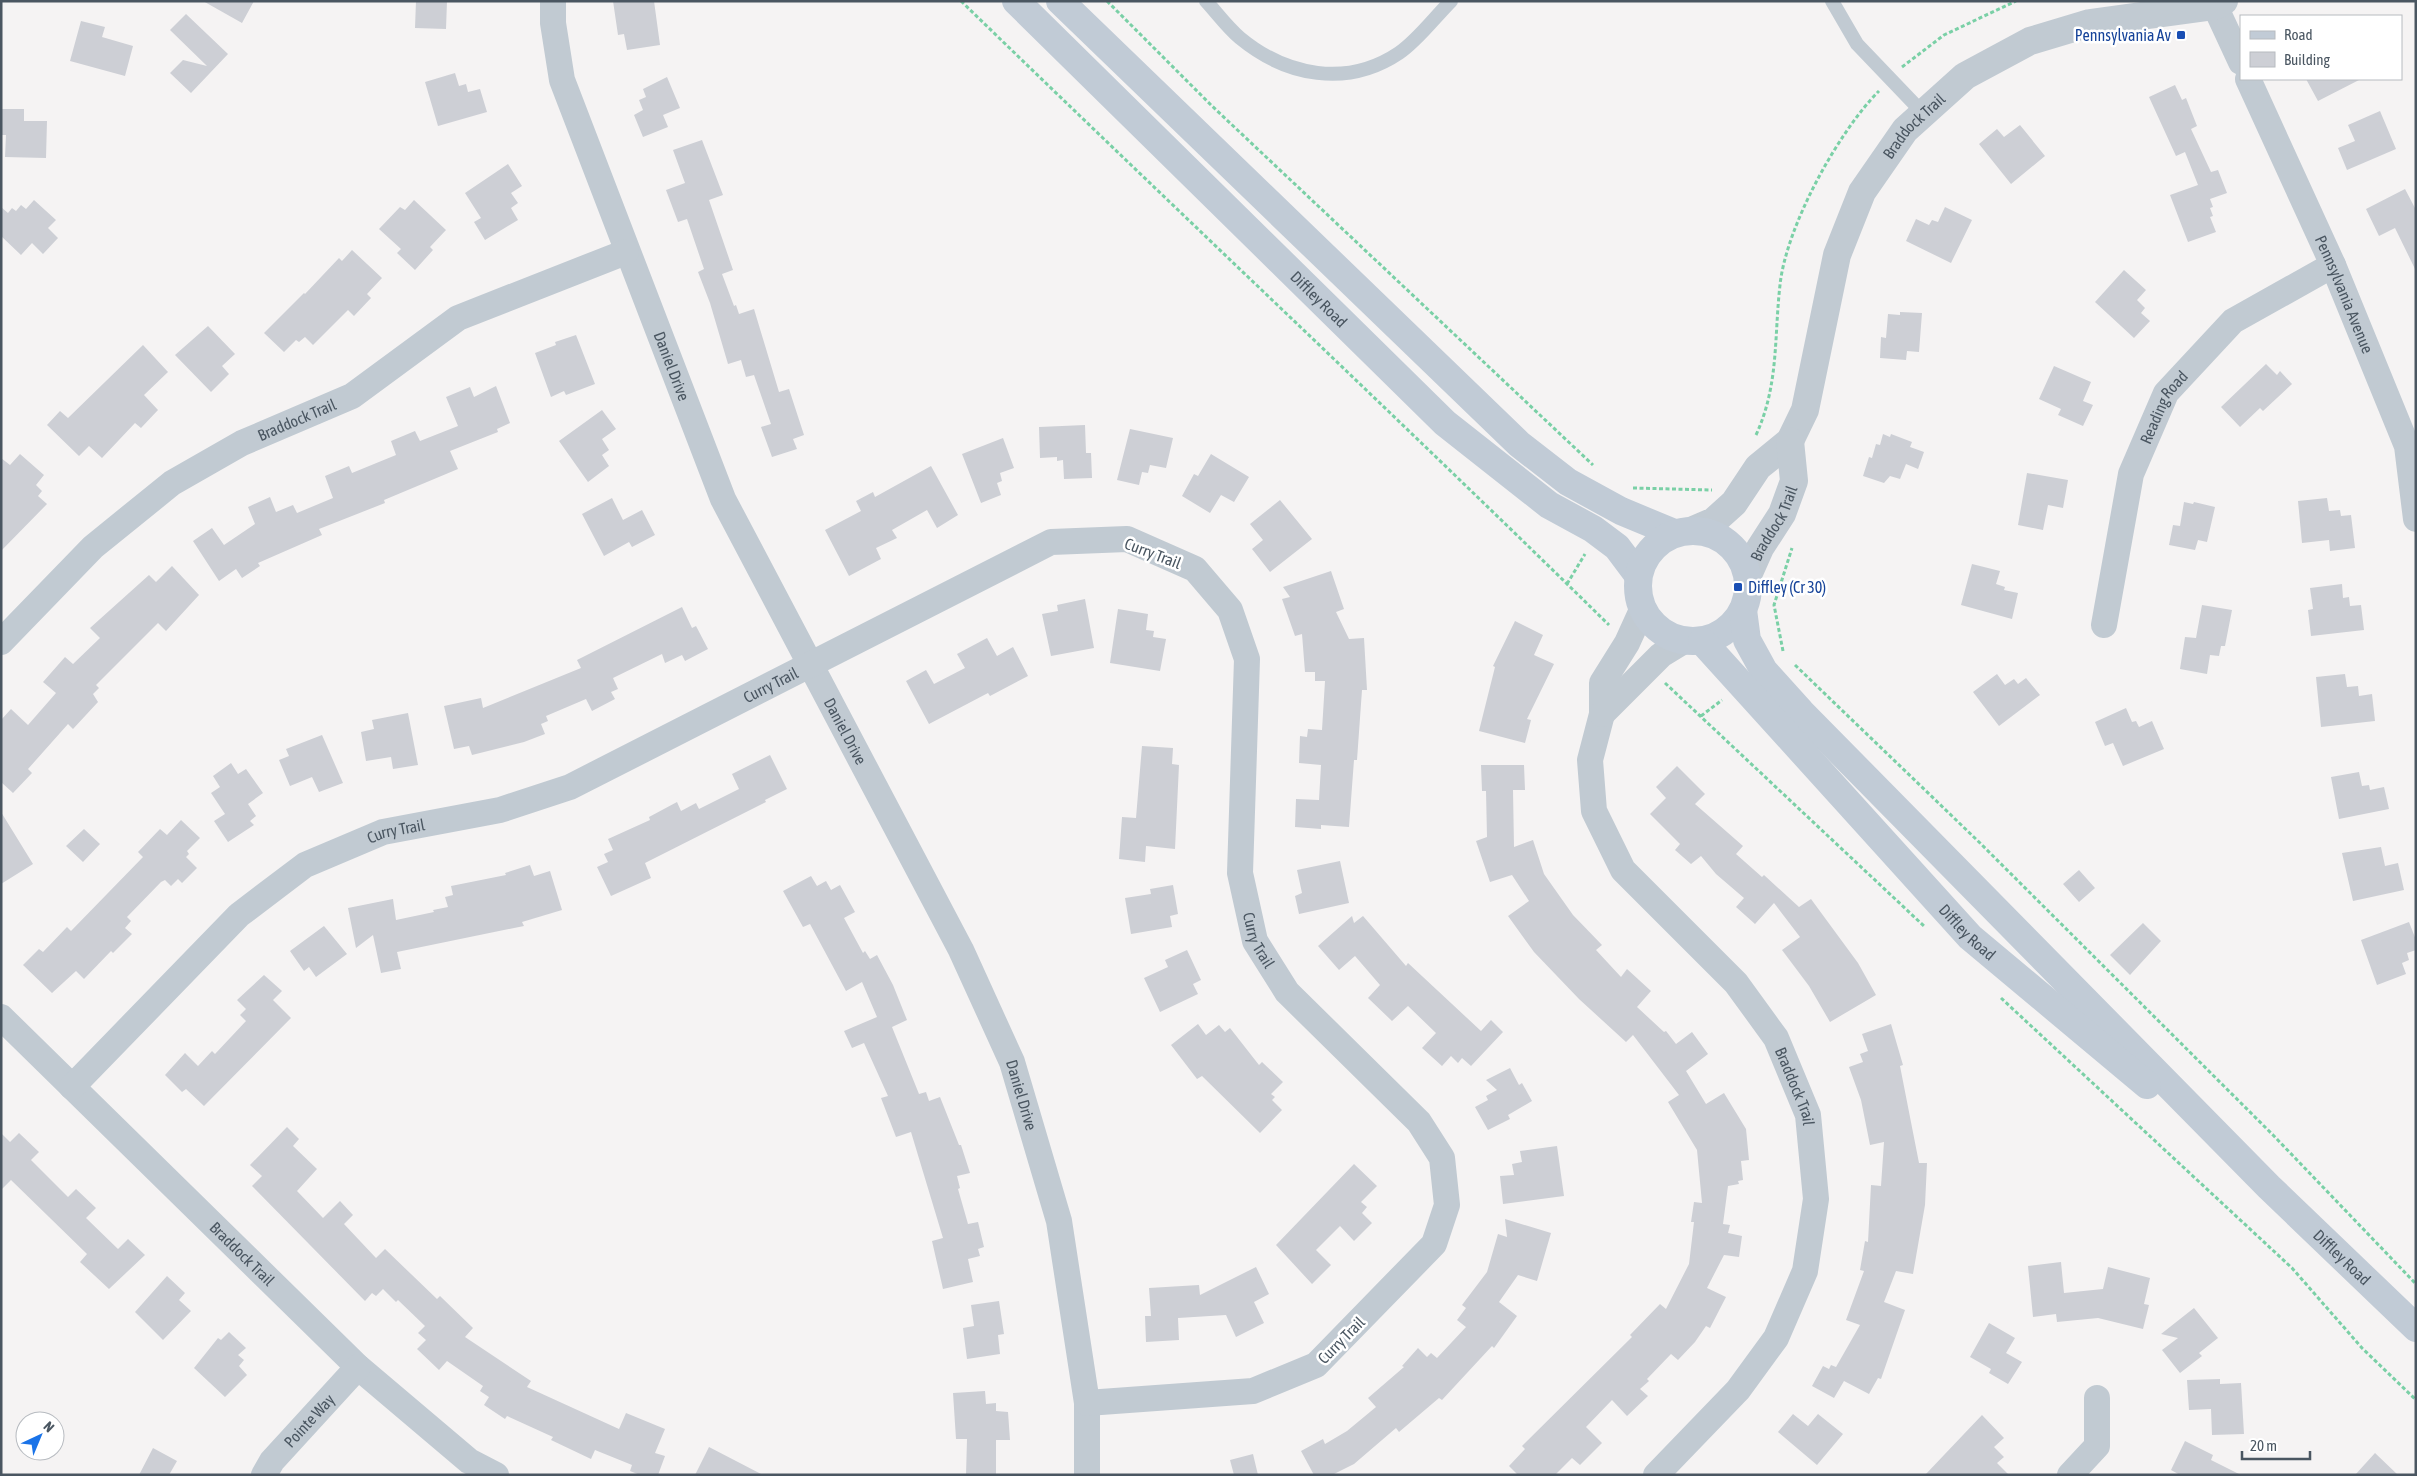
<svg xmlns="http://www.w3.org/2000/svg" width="2417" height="1476" font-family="'Asap Condensed',sans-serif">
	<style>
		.building { fill: #cdcfd5 }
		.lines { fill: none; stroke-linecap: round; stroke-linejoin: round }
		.path { stroke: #7ad0a6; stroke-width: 3; stroke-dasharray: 4 2.5; stroke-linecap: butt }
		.service { stroke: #c1cad2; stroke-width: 14 }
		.minor { stroke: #c1cad2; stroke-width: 26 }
		.tertiary { stroke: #c1cad2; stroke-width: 28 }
		.secondary { stroke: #c1cbd6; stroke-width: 28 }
		.transit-dot { fill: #1a4fb4; stroke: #fff; stroke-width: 2 }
		.labels { text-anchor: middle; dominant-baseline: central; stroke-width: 5; stroke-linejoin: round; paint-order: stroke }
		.transit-label { font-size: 16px; fill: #164399; stroke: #fff; text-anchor: end }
		.street-label { font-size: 16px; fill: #4a5661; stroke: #fff }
	</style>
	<rect width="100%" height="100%" fill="#f5f3f3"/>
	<path class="building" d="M203,1H254L242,23Z
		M416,1H447L446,29L415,28Z
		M613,1H654L660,45L627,50L624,34L618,35Z
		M186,14L228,54L191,93L170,73L183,60L207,66L170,30Z
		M81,21L105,27L102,37L133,46L125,76L70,61Z
		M455,73L459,86L466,84L468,92L480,89L487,112L438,126L425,82Z
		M667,77L680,108L663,115L668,127L643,137L634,115L643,110L639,100L646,97L643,89Z
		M2306,79H2361L2318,101Z
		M2175,85L2182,100L2186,98L2197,126L2191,129L2211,172L2218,170L2227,193L2210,199L2213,207L2210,208L2213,216L2210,217L2216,232L2188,242L2170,195L2198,185L2185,152L2176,156L2149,97Z
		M1,109H24V121H47L46,158L5,157L6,135H1Z
		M2380,111L2396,149L2347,170L2338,148L2355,141L2348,125Z
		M2020,125L2045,156L2011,184L1979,144L1997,129L2004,137Z
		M702,140L723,195L709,200L733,270L722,274L734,306L736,305L739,314L754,309L779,392L789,389L804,435L793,439L797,449L772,457L761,427L771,424L754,375L746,377L741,360L728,364L710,303L698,272L704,269L687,219L678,222L666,190L685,183L673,150Z
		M508,164L522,186L511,193L518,203L511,208L518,220L485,240L474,222L481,218L465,193Z
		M2405,189L2416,210V271L2395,228L2379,236L2366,209Z
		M34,200L56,220L48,228L58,238L43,254L32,243L21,255L1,236V207L8,213L12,208L16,211L21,205L26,209Z
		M414,200L446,230L430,247L433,250L415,270L397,253L401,249L379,229L400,207L405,210Z
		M1945,207L1972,220L1951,263L1906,241L1916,219L1929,225L1932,220L1938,222Z
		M352,250L382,278L367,294L371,298L354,316L348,310L313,345L305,337L299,342L296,340L284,352L264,333L304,293L305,294L339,258L342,261Z
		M2124,270L2146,290L2137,300L2145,308L2141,313L2150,321L2134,338L2095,302Z
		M1900,312L1922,313L1919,352L1907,351L1906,360L1880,358L1881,337L1886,338L1888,314L1900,315Z
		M208,326L235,354L222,366L229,374L211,392L175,355Z
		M576,335L595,384L566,395L564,391L551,397L535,353L556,345L555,342Z
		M143,345L168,372L144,395L158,410L141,428L135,423L102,458L89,446L79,456L47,425L60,411L68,418Z
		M2266,364L2277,375L2280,371L2292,384L2263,411L2260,408L2240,427L2221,407Z
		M2054,366L2091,382L2083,401L2093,405L2083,426L2058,415L2061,409L2039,399Z
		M496,386L510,423L497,429L498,432L450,451L458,469L384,500L385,503L319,529L322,535L258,563L260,566L242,578L236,569L219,581L193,541L212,528L224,545L255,524L248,507L270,497L276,512L293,505L297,513L333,498L325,476L349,466L352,473L396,455L391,441L415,431L420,441L458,426L446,397L470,387L474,397Z
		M602,410L616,429L602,439L609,450L602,455L609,466L588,482L559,441Z
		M1085,425L1086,453H1091L1092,478L1064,479L1063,460L1057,461V457L1040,458L1039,427Z
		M1130,429L1173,438L1166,468L1150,465L1148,473L1142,472L1139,485L1117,480Z
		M1883,434L1890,437L1891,434L1912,442L1910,447L1924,452L1918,469L1906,464L1900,479L1890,476L1884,483L1863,476L1869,457L1872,458L1876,444L1880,445Z
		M1003,438L1014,468L1000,473L1002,481L997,483L1001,495L981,503L962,454Z
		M20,454L44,475L36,485L42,491L38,496L47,504L1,551V458L10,465Z
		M1211,454L1249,477L1234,502L1221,495L1210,513L1182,496L1194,474L1198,476Z
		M931,466L958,515L937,528L927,510L892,530L897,538L876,548L881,559L849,576L825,530L861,511L856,501L873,492L875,497Z
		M2027,473L2068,480L2063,508L2048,505L2043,530L2018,525Z
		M612,498L623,520L642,510L655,535L632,547L629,542L604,556L582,514Z
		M2327,498L2329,511L2340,510L2341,516L2351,515L2355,548L2330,551L2329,540L2302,543L2298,501Z
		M1280,500L1312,539L1270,572L1252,549L1263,540L1250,524Z
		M2184,502L2193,504L2194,502L2215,507L2207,542L2198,540L2195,550L2169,545L2173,525L2180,526Z
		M1972,564L2000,571L1996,584L2005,587L2004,590L2018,593L2012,619L1961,605Z
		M172,566L199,595L166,631L158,623L96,685L99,688L93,694L98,702L73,729L68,724L28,769L32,773L13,793L1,782V720L11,709L28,725L56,693L43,682L65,657L73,664L100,638L90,628L149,575L156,582Z
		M1331,571L1344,609L1336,612L1349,639L1364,638L1367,690H1362L1357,760H1354L1349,827L1321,825V829L1295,827L1296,799L1319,800L1321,765L1299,763L1300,736L1307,737L1308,729L1322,730L1325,681H1315V672H1305L1302,634L1295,636L1282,599L1290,597L1283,587Z
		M2342,584L2343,598L2349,597L2350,606L2361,605L2364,630L2311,636L2308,610L2313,609L2310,588Z
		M1085,599L1094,648L1051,656L1042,614L1058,611L1057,605Z
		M2202,605L2232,610L2225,646H2221L2219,656L2210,655L2207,674L2180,669L2185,637L2196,638Z
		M682,607L692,628L696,626L708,649L685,661L682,655L665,663L662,654L613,678L618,689L611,692L615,699L592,711L586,699L546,716L548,721L541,724L545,734L524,742L472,755L469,746L454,749L444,706L481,698L483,708L581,668L577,660Z
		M1118,609L1148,614L1146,630L1154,631L1153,637L1166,639L1160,671L1110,663Z
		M1515,621L1543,635L1534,655L1554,664L1527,719L1531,720L1525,743L1479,731L1495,667L1493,666Z
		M987,638L997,656L1013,647L1028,676L990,696L988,693L929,724L906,681L926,670L934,684L965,668L957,654Z
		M1997,674L2005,685L2014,679L2018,684L2026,678L2040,695L1999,726L1973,692Z
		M2345,674L2347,687L2358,686L2359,696L2372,694L2375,721L2321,727L2316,677Z
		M2126,708L2132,722L2136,721L2139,727L2152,721L2164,749L2123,766L2113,743L2105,746L2095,722Z
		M408,713L418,765L393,769L391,757L366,761L361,732L374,729L372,720Z
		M322,735L343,783L319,792L312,777L290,786L279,760L289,756L286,749Z
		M1142,746L1173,748L1172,764L1179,765L1175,849L1146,846L1145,862L1119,859L1122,817L1136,818Z
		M770,755L787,789L765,800L766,802L645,863L651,878L611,896L597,867L608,862L604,854L613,850L608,839L650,820L649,817L677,802L681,811L696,803L699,809L739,789L732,774Z
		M231,763L238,774L246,769L263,793L248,804L256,816L250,821L254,825L228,842L214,821L225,814L211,793L220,787L213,776Z
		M1481,765H1524L1525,790H1513L1514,847L1533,840L1544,874L1573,915L1602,945L1596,950L1621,977L1627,969L1651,991L1637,1007L1664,1032L1666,1031L1676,1044L1692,1032L1708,1054L1686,1071L1706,1104L1724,1093L1746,1129L1749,1160L1741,1161L1743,1180L1738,1181L1739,1184L1728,1186L1723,1224L1730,1225L1728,1233L1742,1236L1739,1257L1724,1255L1707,1288L1726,1297L1710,1328L1706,1326L1695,1342L1678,1360L1671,1354L1647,1379L1649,1381L1640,1389L1648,1396L1627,1416L1612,1400L1586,1427L1602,1443L1580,1465L1572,1458L1555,1475H1518L1509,1466L1525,1449L1522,1446L1632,1337L1630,1335L1660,1304L1666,1309L1689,1264L1694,1222H1691L1694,1202L1702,1203L1697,1150L1668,1102L1679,1095L1633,1035L1626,1042L1579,999L1534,952L1508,916L1529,901L1512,875L1490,882L1476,841L1487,837L1486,791H1482Z
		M1677,766L1705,794L1695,804L1743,846L1736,854L1762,877L1764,875L1799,907L1811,899L1858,963L1876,995L1830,1022L1809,986L1782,950L1800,937L1774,903L1755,924L1736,907L1744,898L1716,874L1701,856L1691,864L1675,850L1680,844L1650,814L1666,798L1656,787Z
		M2359,772L2362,786L2369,785L2370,790L2384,787L2389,809L2339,819L2331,777Z
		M1,812L33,864L1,884Z
		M181,820L200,838L187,851L189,854L186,857L197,868L182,883L178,879L171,886L165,880L161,882L127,917L131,921L125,928L132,934L113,953L111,951L84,979L76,971L52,993L23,965L39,949L43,952L67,927L71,931L143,857L138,852L160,829L167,835Z
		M84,829L100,844L83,862L66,846Z
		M2381,847L2385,866L2398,863L2404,890L2353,901L2342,853Z
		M1340,861L1349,903L1299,914L1295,896L1302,893L1297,870Z
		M530,865L534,876L550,871L562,910L522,922L524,926L397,952L401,969L381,973L373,935L356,948L348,908L393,899L396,920L434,912L433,910L448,907L445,897L453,895L451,886L506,875L505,873Z
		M2079,870L2095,888L2079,902L2063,884Z
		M811,876L817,886L826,881L831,890L840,885L855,912L844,918L863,953L865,951L870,959L877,955L893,985L907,1020L892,1027L919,1094L926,1092L929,1101L940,1097L959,1145H961L970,1173L957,1176L960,1188L958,1189L968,1224L978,1222L984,1247L978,1249L980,1256L968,1259L973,1282L943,1289L932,1241L943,1238L911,1132L896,1137L881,1098L888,1096L864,1043L852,1048L844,1031L877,1017L862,982L846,991L810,924L803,927L783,891Z
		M1173,885L1178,914L1170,916L1172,927L1131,934L1125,898L1151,894L1150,889Z
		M1352,916L1354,923L1363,916L1406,966L1408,963L1481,1031L1491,1020L1503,1032L1471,1066L1462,1058L1458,1063L1451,1056L1442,1066L1422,1048L1436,1033L1408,1006L1392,1021L1368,998L1380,985L1355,956L1339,970L1318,946Z
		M2409,922L2416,940V950L2407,953L2409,960L2402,963L2406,974L2377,985L2361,940Z
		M2143,923L2161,941L2130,975L2110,955Z
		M324,926L347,954L316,977L309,967L304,971L290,951Z
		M1187,950L1201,980L1193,984L1198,994L1160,1012L1144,978L1168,967L1165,960Z
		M264,975L282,991L273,1000L291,1018L204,1106L186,1089L182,1092L165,1075L185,1053L198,1066L212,1051L215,1054L246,1021L240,1015L246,1009L237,1000Z
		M1198,1024L1206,1035L1219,1025L1225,1032L1230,1028L1259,1065L1262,1062L1283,1082L1271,1094L1275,1097L1272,1100L1282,1110L1260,1133L1202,1076L1197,1079L1171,1045Z
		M1891,1024L1903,1065L1900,1066L1919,1163H1927L1925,1205L1913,1274L1896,1271L1884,1302L1905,1310L1881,1379L1878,1378L1869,1394L1844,1381L1834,1398L1812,1386L1823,1366L1829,1369L1831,1365L1836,1367L1860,1325L1846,1320L1864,1271L1860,1270L1865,1241L1868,1242L1871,1185L1881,1186L1884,1142L1870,1145L1861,1100L1849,1067L1863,1062L1860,1054L1868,1051L1862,1034Z
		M1510,1068L1519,1085L1522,1083L1532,1101L1508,1115L1510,1119L1488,1130L1475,1107L1488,1100L1486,1096L1497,1090L1486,1080Z
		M287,1127L299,1139L293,1146L317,1169L297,1191L323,1218L340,1201L353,1215L344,1224L376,1258L385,1249L437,1299L440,1296L473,1328L465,1337L531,1381L527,1387L619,1429L626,1413L665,1429L655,1453L665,1456L658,1475H640L630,1471L632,1465L595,1450L591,1459L551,1440L553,1437L507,1416L505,1419L484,1405L489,1397L480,1391L483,1386L447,1361L439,1370L417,1349L426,1340L418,1333L425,1326L398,1300L396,1302L383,1289L376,1296L372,1293L365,1301L252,1186L262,1176L250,1165Z
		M1,1133L10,1142L19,1133L39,1152L31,1160L68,1197L76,1189L96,1208L86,1218L118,1249L128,1239L145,1255L109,1289L80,1262L87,1254L11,1180L1,1190Z
		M1557,1146L1564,1196L1503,1204L1500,1176L1514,1175L1512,1164L1522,1162L1520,1151Z
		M1354,1164L1377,1186L1361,1202L1367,1207L1362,1213L1372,1223L1354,1241L1340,1226L1316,1250L1331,1265L1312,1284L1276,1245Z
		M1505,1219L1551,1233L1537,1281L1518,1275L1499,1302L1517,1316L1494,1348L1492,1346L1442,1400L1439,1398L1399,1432L1396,1428L1354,1464L1332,1475H1314L1301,1451L1323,1439L1325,1444L1347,1431L1376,1407L1368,1398L1404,1367L1402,1366L1418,1348L1427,1357L1431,1353L1437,1358L1466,1327L1457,1320L1466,1308L1462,1305L1487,1272L1498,1234L1507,1237Z
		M2061,1262L2064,1293L2103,1289L2108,1267L2150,1278L2144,1304L2149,1305L2143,1329L2098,1318L2057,1322L2056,1314L2033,1317L2028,1266Z
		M1256,1267L1269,1294L1254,1302L1264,1323L1236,1337L1226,1315L1178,1318L1179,1340L1146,1342L1145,1316H1151L1149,1288L1199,1285L1200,1295Z
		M167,1276L185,1293L179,1300L191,1311L163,1340L135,1312Z
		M999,1301L1004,1334L998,1335L1000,1354L967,1359L963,1328L974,1326L971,1305Z
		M2194,1308L2218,1338L2199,1353L2202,1356L2180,1373L2162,1350L2178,1338L2161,1334Z
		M1989,1323L2015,1338L2006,1353L2022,1362L2008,1384L1989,1373L1991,1369L1970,1357Z
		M229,1332L246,1348L238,1355L244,1360L239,1366L247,1375L225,1397L194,1368L218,1338L221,1340Z
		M2220,1379V1384L2241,1383L2244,1434L2212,1435L2211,1409L2189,1410L2187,1380Z
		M985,1391L986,1404L996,1403V1411L1008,1412L1010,1440H996V1475H966L967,1439H956L953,1393Z
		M1793,1414L1808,1426L1818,1414L1843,1434L1817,1465L1778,1432Z
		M1982,1415L2004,1438L1994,1447L2004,1457L1997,1463L2009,1475H1925Z
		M2185,1441L2213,1455L2211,1460L2241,1475H2180L2171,1470Z
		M709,1447L763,1475H695Z
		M153,1448L177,1461L169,1475H139Z
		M2375,1453L2398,1475H2355Z
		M1253,1454L1258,1475H1234L1230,1460Z"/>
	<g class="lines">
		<path class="path" d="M961,1C1176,210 1395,415 1609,625
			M1107,1L1212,106L1593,465
			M1902,67L1944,35L2016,1
			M1756,435C1779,385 1774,338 1780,285C1786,227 1838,132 1879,91
			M1633,488L1712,490
			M1567,584L1585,554
			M1783,651L1774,605L1792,548
			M1795,665L1979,842L2273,1135L2416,1284
			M1665,683L1925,927
			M1701,716L1722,700
			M2001,998L2292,1268L2362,1348L2416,1400"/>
		<path class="service" d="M1206,1C1217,13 1227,27 1240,38C1286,76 1347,88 1399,53C1417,41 1435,17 1451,1
			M1832,1L1857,44L1923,113"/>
		<g class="minor">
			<path id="s1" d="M553,1V23L562,80L723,499L961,950L1012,1062L1059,1221L1087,1403V1475"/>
			<path d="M2215,6L2241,62"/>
			<path id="s2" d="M2248,79L2333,265L2407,446L2416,519"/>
			<path id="s3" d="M1642,610L1627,643L1602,683V714L1590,760L1594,811L1623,870L1736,983L1776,1038L1808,1115L1816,1199L1805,1271L1776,1338L1738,1390L1656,1475"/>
			<path id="s4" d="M2104,625L2131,474L2166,393L2233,321L2333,265"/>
			<path id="s5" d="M1,642L93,547L172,483L242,443L352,396L458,318L626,252"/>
			<path d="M1602,714L1661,655L1684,641"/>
			<path id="s6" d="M1,1017L358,1367L469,1461L496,1475"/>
			<path id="s7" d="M72,1087L239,915L305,865L383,832L500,810L570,787L1051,542L1127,539L1195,569L1230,610L1247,659L1240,873L1255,941L1287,992L1419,1122L1442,1158L1447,1205L1434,1244L1316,1365L1253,1391L1087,1403"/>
			<path id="s8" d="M264,1475L272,1461L358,1367"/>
			<path d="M2070,1475L2097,1446V1398"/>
		</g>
		<g class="tertiary">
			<path id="s9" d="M1693,530L1714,521L1734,503L1758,467L1790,441L1805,410L1837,255L1862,192L1905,130L1965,76L2030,41L2090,23L2215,6L2224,1"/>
			<path id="s10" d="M1748,575L1760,548L1782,514L1794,481L1790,441"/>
		</g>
		<g class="secondary">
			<path id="s11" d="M1016,1L1445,423L1549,505L1593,529L1617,547L1638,575"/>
			<path d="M1060,1L1519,444L1568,482L1621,511L1674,533"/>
			<circle cx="1693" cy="586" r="55"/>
			<path id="s12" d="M1743,610L1747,640L1764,671L1801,712L2269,1187L2416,1328"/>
			<path id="s13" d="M1702,641L1970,937L2147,1085"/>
		</g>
	</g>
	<g class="transit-dot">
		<rect x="2176" y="30" width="10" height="10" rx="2.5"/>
		<rect x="1733" y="582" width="10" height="10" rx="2.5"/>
	</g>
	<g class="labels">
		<g class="transit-label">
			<text x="2171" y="35">Pennsylvania Av</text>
			<text x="1748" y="587" text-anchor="start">Diffley (Cr 30)</text>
		</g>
		<g class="street-label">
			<text stroke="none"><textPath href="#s9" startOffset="479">Braddock Trail</textPath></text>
			<text stroke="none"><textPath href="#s2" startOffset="236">Pennsylvania Avenue</textPath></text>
			<text stroke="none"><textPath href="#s11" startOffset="425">Diffley Road</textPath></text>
			<text stroke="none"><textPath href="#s1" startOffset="386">Daniel Drive</textPath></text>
			<text stroke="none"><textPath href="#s4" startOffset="228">Reading Road</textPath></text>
			<text stroke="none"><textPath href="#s5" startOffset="374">Braddock Trail</textPath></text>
			<text stroke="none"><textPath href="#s10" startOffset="58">Braddock Trail</textPath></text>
			<text transform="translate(1153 553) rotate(21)">Curry Trail</text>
			<text stroke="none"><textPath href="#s7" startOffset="825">Curry Trail</textPath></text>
			<text stroke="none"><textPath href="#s1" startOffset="791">Daniel Drive</textPath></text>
			<text stroke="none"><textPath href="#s7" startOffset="420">Curry Trail</textPath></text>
			<text stroke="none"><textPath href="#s13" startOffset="394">Diffley Road</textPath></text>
			<text stroke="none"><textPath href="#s7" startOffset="1680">Curry Trail</textPath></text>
			<text stroke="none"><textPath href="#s3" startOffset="559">Braddock Trail</textPath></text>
			<text stroke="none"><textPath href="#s1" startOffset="1196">Daniel Drive</textPath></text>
			<text stroke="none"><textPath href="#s6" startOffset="338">Braddock Trail</textPath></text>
			<text stroke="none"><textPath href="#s12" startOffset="889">Diffley Road</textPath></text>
			<text transform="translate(1341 1340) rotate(-45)">Curry Trail</text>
			<text stroke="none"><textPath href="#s8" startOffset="71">Pointe Way</textPath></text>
		</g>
	</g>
	<rect width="2417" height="1476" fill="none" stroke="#4a5661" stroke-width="5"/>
	<rect x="2240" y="15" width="162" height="65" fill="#ffffff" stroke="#b7bbc0"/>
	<rect x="2250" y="31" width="25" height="8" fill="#c1cbd6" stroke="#b7bbc0"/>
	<text x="2284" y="40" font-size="15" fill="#4a5661">Road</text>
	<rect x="2250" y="52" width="25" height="15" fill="#cdcfd5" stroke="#b7bbc0"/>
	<text x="2284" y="65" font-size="15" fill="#4a5661">Building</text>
	<g transform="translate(40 1436) rotate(44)"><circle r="24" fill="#ffffff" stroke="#b7bbc0"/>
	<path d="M0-4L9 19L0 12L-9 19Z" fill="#1a73e8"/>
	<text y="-8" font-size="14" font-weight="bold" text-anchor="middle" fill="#4a5661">N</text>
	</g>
	<path d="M2242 1451v8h68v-8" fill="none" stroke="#4a5661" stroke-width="2.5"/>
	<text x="2250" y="1451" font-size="15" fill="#4a5661" stroke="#ffffff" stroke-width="4" paint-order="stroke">20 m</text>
</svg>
